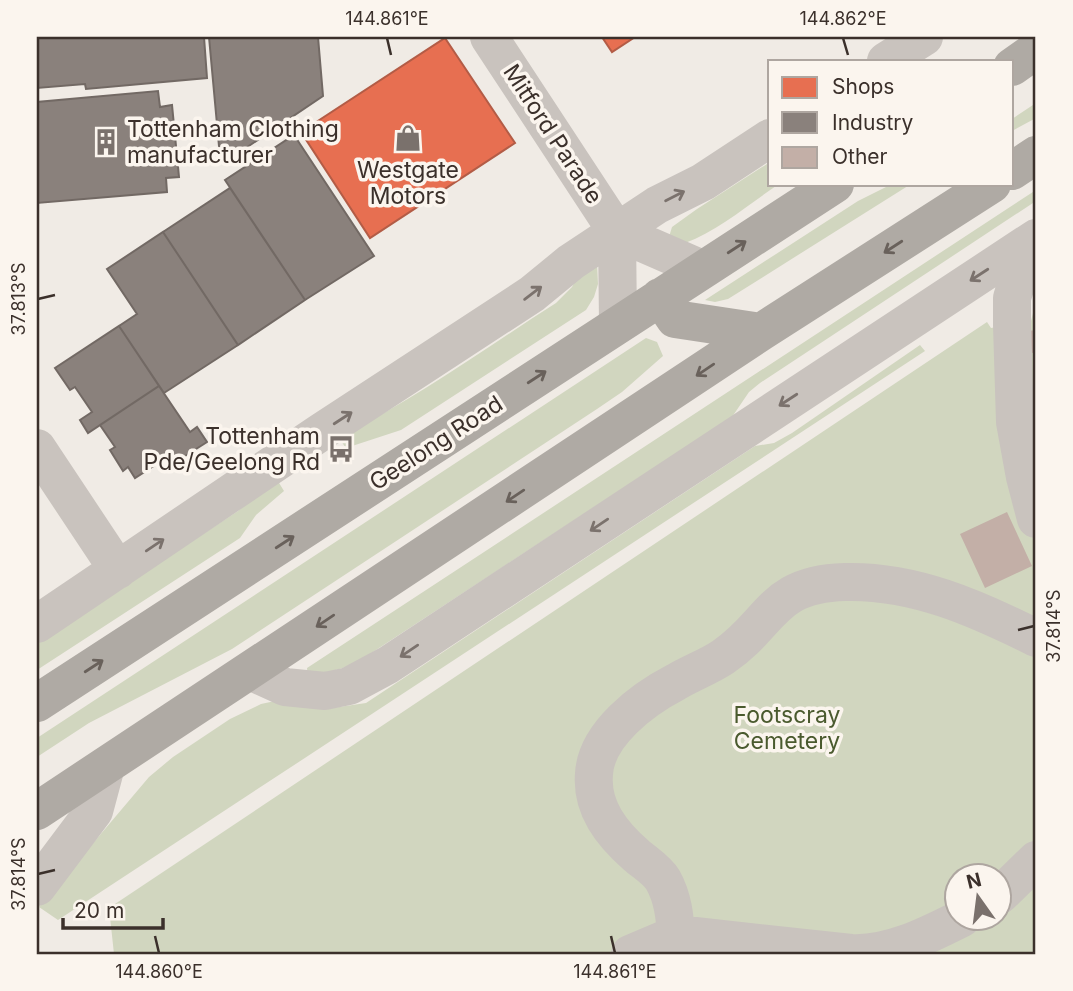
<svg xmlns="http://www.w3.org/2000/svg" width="1073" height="991" font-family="Inter,sans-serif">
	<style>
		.green { fill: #d1d6bf; fill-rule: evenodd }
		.shops { fill: #e76f51; stroke: #b35c46; stroke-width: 2 }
		.industry { fill: #8a817c; stroke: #726964; stroke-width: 2 }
		.building { fill: #c3afa7 }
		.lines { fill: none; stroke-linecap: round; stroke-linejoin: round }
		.minor { stroke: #c9c3be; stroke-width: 38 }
		.highway { stroke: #afaaa4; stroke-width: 38 }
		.oneway { stroke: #7b726d }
		.oneway2 { stroke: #69615b }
		.ticks { fill: none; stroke: #3b302b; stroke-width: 2.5 }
		.labels { text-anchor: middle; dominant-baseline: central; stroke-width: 7; stroke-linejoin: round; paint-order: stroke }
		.poi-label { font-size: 23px; fill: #3b302b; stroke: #fbf5ee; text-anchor: start }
		.street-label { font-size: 23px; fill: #3b302b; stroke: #fbf5ee }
		.park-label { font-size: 23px; fill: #4a5a2e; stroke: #fbf5ee }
		.neatline { fill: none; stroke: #3b302b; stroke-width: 2.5 }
		.ticks-label { font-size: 18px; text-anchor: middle; fill: #3b302b }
	</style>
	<rect width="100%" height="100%" fill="#f0ebe5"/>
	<path class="green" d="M1036,103V118L1012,131V119Z
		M770,162V184H779C749,204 719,230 685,243L669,237L672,227L697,209Z
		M892,184H911L728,299L715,302L705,300L858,201Z
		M1036,190V201L760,383L749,392L732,417L353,665L308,678L307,668Z
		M597,264L598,284L594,297L586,310L401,430L346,448L338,437C415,400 484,349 556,303L572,287L579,273Z
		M1036,301V954H114L109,908L987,322L991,328L1031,321ZM958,876H1000V918H958Z
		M646,338L657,342L663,356L622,392L597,409L232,649L89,723L37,757V738Z
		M920,345L925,351L58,920L39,907L149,777L173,757L230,719L261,704L275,701L332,708L366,703L755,446L774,443L792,433Z
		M276,478L284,491L256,515L240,538L37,670V643L238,511Z"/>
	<path class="shops" d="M602,37H635L612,52Z
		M445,38L515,143L370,238L301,132Z"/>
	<path class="industry" d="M37,37H204L207,78L86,89L85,84L37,88Z
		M209,37H318L323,96L234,156L220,157Z
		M158,91L160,107L172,105L179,177L166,178L167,192L37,203V102Z
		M294,135L374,256L305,300L225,180Z
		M230,188L305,300L238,345L163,232Z
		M163,232L238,345L164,393L119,326L137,314L107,269Z
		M119,326L159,386L88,433L80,420L92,412L75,387L70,390L55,368Z
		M159,386L190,432L197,427L207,442L171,465L166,458L135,478L128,467L123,471L110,450L115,447L100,425Z"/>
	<path class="building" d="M1036,330V352L1032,353L1028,331Z
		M1007,512L1032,566L985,588L960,534Z"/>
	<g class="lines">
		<path class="minor" d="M489,37L617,232L618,324
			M886,61L924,37
			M617,232L702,269
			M1029,243L1012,298V325L1015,422L1025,477L1036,519
			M37,448L118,570
			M37,624L321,432L532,294L571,262L657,205L703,182L770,138
			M250,671L285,687L325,691L349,686L388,665L1036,238
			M37,887L94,811L106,766
			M1000,895L1036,860
			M676,937C675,917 673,898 663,880C657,870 645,863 636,855C612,834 591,808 594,774C596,734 643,699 676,682C691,673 708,667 723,657C773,623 770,584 845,582C913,580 976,608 1036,638
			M630,954L663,940L695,936L851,953C890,955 928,935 962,918"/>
		<path class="highway" d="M1012,67L1036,50
			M1012,171L1036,155
			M660,297L675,319L761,332
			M37,703L835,184
			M37,811L761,332L992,184"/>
	</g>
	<defs><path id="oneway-shaft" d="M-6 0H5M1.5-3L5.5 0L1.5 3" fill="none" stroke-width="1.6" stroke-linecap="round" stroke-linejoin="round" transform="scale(1.75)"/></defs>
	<g class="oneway">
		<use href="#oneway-shaft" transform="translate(675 196) rotate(-27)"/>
		<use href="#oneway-shaft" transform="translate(979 275) rotate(147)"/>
		<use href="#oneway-shaft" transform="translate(533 293) rotate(-37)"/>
		<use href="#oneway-shaft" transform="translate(788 400) rotate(147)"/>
		<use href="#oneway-shaft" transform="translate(343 418) rotate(-33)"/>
		<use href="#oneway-shaft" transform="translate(599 525) rotate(146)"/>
		<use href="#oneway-shaft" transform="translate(155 545) rotate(-34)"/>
		<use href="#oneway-shaft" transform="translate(409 651) rotate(146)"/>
	</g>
	<g class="oneway2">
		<use href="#oneway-shaft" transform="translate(737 247) rotate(-33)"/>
		<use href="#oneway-shaft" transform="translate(893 247) rotate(147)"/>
		<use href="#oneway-shaft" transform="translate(705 370) rotate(146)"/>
		<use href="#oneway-shaft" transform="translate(537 377) rotate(-33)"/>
		<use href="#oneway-shaft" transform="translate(515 496) rotate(146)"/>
		<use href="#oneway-shaft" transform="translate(285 542) rotate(-33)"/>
		<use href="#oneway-shaft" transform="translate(325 621) rotate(146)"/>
		<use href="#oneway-shaft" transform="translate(94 666) rotate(-33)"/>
	</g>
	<path class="ticks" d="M387,38L391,55M843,38L848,55M38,299L55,295M1018,630L1034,626M38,874L55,870M155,936L159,953M611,936L615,953"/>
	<defs>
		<symbol id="shop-bare" viewBox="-9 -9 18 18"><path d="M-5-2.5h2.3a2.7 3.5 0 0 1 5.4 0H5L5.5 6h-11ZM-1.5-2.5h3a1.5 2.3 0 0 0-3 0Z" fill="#7a716c" stroke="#fbf5ee" stroke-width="2.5" paint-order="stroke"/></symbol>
		<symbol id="building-bare" viewBox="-9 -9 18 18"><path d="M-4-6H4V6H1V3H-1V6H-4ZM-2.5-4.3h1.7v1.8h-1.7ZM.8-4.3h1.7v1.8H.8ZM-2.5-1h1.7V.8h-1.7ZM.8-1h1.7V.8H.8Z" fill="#7a716c" stroke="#fbf5ee" stroke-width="2.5" paint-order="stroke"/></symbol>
		<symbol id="bus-bare" viewBox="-9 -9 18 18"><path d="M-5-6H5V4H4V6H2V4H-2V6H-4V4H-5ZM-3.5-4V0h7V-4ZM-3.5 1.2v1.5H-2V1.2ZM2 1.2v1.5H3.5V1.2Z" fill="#7a716c" stroke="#fbf5ee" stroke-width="2.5" paint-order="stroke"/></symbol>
	</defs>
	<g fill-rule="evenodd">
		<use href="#shop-bare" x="389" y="119" width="38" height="38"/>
		<use href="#building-bare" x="87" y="123" width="38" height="38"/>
		<use href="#bus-bare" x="322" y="430" width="38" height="38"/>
	</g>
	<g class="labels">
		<g class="poi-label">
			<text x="127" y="129">Tottenham Clothing<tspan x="127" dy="26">manufacturer</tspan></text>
			<text x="408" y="170" text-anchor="middle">Westgate<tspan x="408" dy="26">Motors</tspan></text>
			<text x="320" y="436" text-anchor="end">Tottenham<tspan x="320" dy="26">Pde/Geelong Rd</tspan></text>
		</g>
		<g class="street-label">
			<text transform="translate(553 134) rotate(57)">Mitford Parade</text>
			<text transform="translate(436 443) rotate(-33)">Geelong Road</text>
		</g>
		<g class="park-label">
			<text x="787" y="715">Footscray<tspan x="787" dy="26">Cemetery</tspan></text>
		</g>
	</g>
	<rect width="1073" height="991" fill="none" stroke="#fbf5ee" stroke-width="77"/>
	<rect x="768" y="60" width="245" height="126" fill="#fbf5ee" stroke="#aea6a0" stroke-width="2"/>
	<rect x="782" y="77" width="35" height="21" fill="#e76f51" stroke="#aea6a0" stroke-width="2"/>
	<text x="832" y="94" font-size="21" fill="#3b302b">Shops</text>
	<rect x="782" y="112" width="35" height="21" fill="#8a817c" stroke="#aea6a0" stroke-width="2"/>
	<text x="832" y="130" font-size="21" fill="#3b302b">Industry</text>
	<rect x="782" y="147" width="35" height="21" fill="#c3afa7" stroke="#aea6a0" stroke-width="2"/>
	<text x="832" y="164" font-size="21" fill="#3b302b">Other</text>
	<g transform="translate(978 897) rotate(346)"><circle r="33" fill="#fbf5ee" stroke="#aea6a0" stroke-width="2"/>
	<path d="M0-5L12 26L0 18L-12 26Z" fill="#7a716c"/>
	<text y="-10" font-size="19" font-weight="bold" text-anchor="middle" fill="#3b302b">N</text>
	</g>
	<path d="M63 918v10h100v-10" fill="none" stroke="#3b302b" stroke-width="3.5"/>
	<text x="74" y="918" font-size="21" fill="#3b302b" stroke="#fbf5ee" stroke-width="5" paint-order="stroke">20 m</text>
	<rect x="38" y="38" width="996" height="915" class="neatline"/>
	<g class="ticks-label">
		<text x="387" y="25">144.861°E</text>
		<text x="843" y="25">144.862°E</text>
		<text transform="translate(19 299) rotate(-90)" y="6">37.813°S</text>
		<text transform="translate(1054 626) rotate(-90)" y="6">37.814°S</text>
		<text transform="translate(19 874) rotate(-90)" y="6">37.814°S</text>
		<text x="159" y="978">144.860°E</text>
		<text x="615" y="978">144.861°E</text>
	</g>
</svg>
